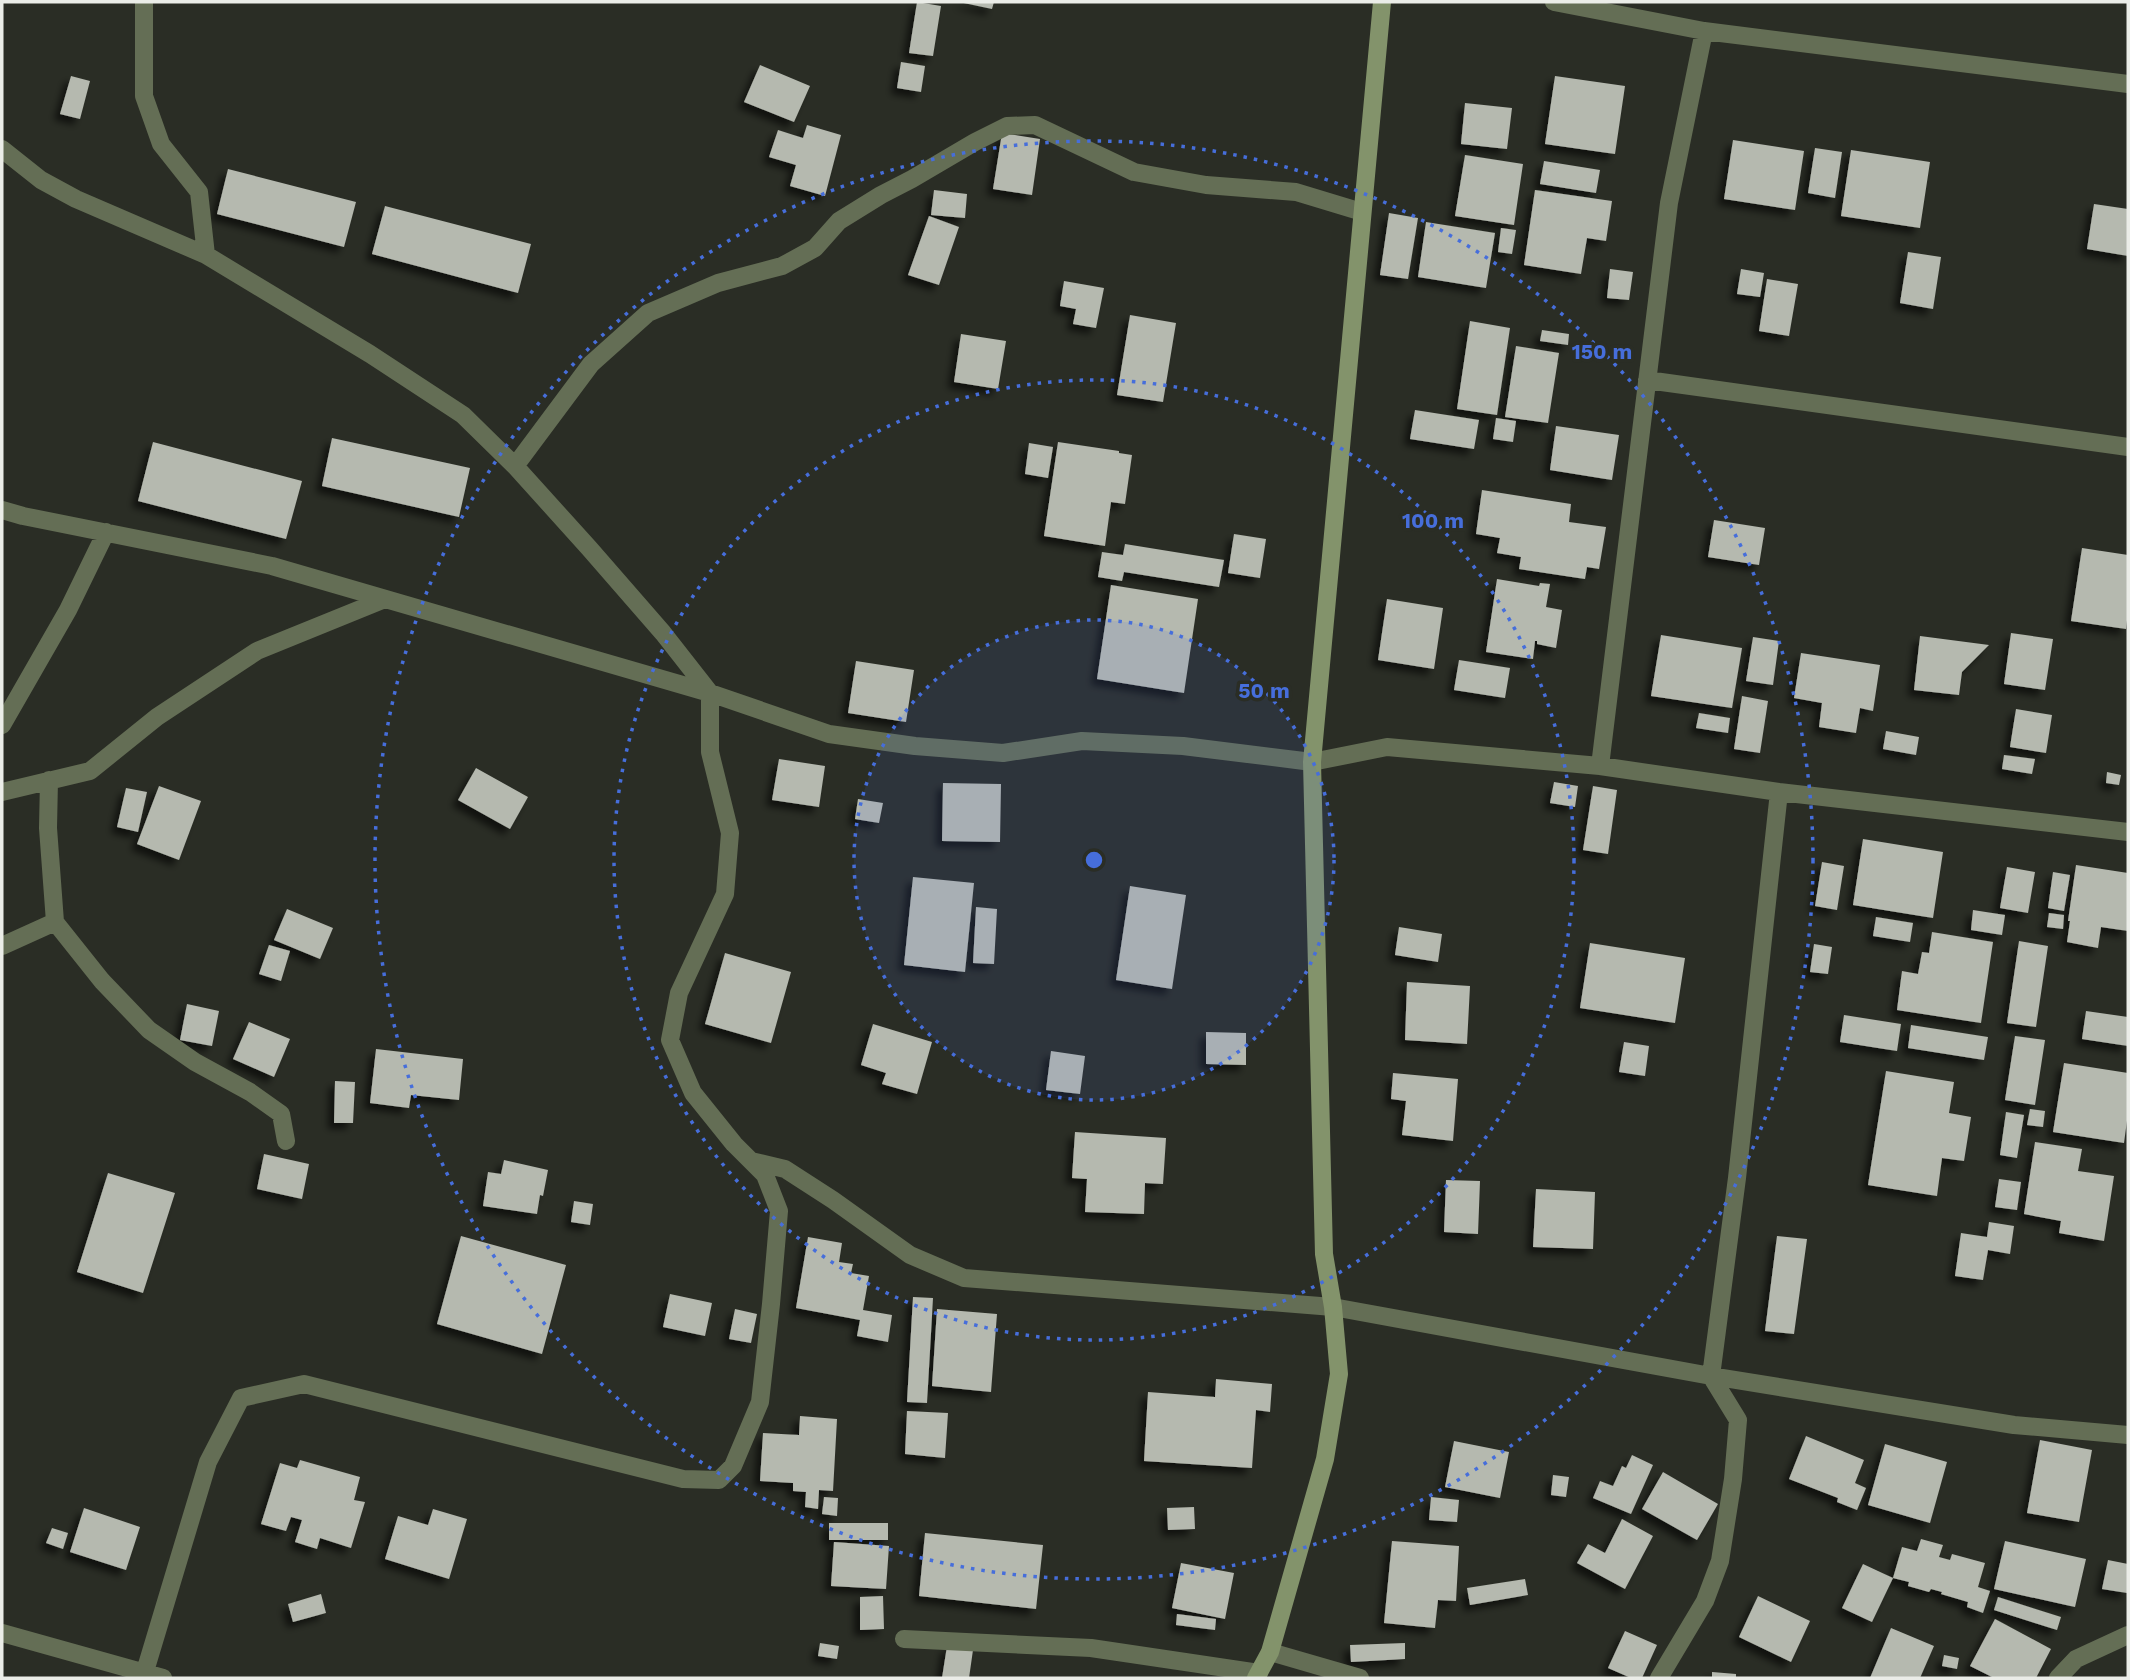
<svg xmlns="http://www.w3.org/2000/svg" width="2130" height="1680" font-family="'Work Sans',sans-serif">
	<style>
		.building { fill: #b5b9af; filter: url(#shadow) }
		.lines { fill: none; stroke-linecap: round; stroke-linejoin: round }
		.street { stroke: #646e55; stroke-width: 18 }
		.secondary { stroke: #83936b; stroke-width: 18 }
		.ring { fill: none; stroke: #466edb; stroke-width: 3.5; stroke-dasharray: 3.5 7 }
		.centre { fill: #466edb; stroke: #2a2d25; stroke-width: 3.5 }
		.ring-label { font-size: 21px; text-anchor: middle; font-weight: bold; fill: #466edb; stroke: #2a2d25; stroke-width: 7; stroke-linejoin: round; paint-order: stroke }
	</style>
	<defs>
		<filter id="shadow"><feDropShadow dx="-6" dy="6" stdDeviation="3.5" flood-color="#0009"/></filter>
	</defs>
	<rect width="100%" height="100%" fill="#2a2d25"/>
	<path class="building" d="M917,2L941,6L933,56L909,53Z
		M959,2H994L992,9Z
		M901,62L925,66L921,92L897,88Z
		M760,65L810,86L794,122L744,102Z
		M71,76L90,81L80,119L60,114Z
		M1555,76L1625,86L1615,154L1545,144Z
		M1465,103L1512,108L1507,149L1461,144Z
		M807,125L841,135L825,196L790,186L796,165L769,157L778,130L803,138Z
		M1002,133L1040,139L1032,195L993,189Z
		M1733,140L1804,151L1795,210L1724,199Z
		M1815,148L1842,152L1835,198L1808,193Z
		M1851,150L1930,162L1920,228L1841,216Z
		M1465,155L1523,164L1514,225L1455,216Z
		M1544,161L1600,170L1596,193L1540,184Z
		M228,169L356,202L344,247L217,214Z
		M934,190L967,194L965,218L931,215Z
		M1535,190L1612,201L1606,241L1587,238L1581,274L1524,265Z
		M2094,204L2128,209V256L2087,249Z
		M385,206L531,244L518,293L372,254Z
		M1389,213L1418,218L1408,279L1380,275Z
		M929,216L959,227L939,285L908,275Z
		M1426,222L1495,233L1486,288L1418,277Z
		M1501,228L1516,230L1512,254L1498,252Z
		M1908,252L1941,257L1933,309L1900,303Z
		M1610,269L1633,272L1629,300L1607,298Z
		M1741,269L1764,273L1760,297L1737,294Z
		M1767,279L1798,284L1789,336L1759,331Z
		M1064,281L1104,288L1096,328L1073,324L1076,309L1060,306Z
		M1130,315L1176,323L1163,402L1117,395Z
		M1470,321L1510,328L1497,415L1457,409Z
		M1542,330L1569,334L1568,345L1540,341Z
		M961,334L1006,341L998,389L954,382Z
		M1516,346L1559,353L1548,423L1505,417Z
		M1415,410L1479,420L1474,449L1410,439Z
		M1496,418L1516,421L1513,442L1493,439Z
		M1556,426L1619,435L1612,480L1550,470Z
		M332,438L470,468L459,517L322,486Z
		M153,442L302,481L286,539L138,501Z
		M1058,442L1119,451V453L1132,455L1125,504L1111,502L1105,546L1044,536Z
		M1029,443L1053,447L1048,478L1025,474Z
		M1482,490L1571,504L1569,522L1606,527L1599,569L1587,567L1585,579L1519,569L1521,557L1497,553L1500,538L1476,534Z
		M1714,520L1765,528L1759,565L1708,557Z
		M1234,534L1266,539L1260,578L1228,573Z
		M1125,544L1224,560L1219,587L1124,572L1122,581L1098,577L1102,552L1123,555Z
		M2082,548L2128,555V611L2126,629L2071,621Z
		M1497,579L1539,586L1540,583L1550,584L1546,607L1562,610L1556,648L1537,644V641H1535L1533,659L1486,652Z
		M1111,585L1198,599L1184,693L1097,679Z
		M1387,599L1443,608L1434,669L1378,660Z
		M2011,633L2053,639L2045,690L2004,684Z
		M1661,635L1742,648L1732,708L1651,696Z
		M1920,636L1989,645L1962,672L1959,695L1914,690Z
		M1753,637L1779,641L1773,685L1746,681Z
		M1801,653L1880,665L1873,711L1860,708L1856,733L1819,727L1822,703L1794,698Z
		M1459,660L1510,668L1505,698L1454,690Z
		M856,661L914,670L906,722L848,713Z
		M1742,696L1768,701L1760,753L1734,749Z
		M2016,709L2052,715L2046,753L2010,747Z
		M1699,713L1730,718L1728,733L1696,728Z
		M1886,731L1919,737L1916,755L1883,749Z
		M2004,755L2035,759L2032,774L2002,769Z
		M779,759L825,766L819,807L772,800Z
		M476,768L528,797L510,829L458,800Z
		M2107,772L2121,775L2119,785L2106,783Z
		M1554,782L1578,786L1575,807L1550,803Z
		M943,783L1001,784L1000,842L942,841Z
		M159,786L201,801L179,860L137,844Z
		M1593,786L1617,790L1608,854L1583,850Z
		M126,788L147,792L138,832L117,827Z
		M858,799L883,803L879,823L855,819Z
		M1863,839L1943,852L1933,918L1853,905Z
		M1822,862L1844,866L1837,910L1815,906Z
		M2076,865L2128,873V931L2101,927L2098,948L2067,942L2070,921H2068Z
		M2007,867L2035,872L2028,913L2000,908Z
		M2053,872L2070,875L2064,911L2048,908Z
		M913,877L974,883L965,972L904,965Z
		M1130,886L1186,895L1172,989L1116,980Z
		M976,907L997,909L994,964L973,963Z
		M287,909L333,928L320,959L274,940Z
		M1973,910L2005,915L2002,935L1971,930Z
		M2049,913L2064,915L2063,929L2047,927Z
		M1876,917L1913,923L1910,942L1873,936Z
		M1399,927L1442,934L1438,962L1395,955Z
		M1932,932L1993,942L1981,1023L1897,1010L1902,971L1918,974L1922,952L1929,953Z
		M2019,941L2048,946L2036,1027L2007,1023Z
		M1590,943L1685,958L1675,1023L1580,1008Z
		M1814,944L1832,947L1828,974L1810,972Z
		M269,945L290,951L281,981L259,974Z
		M725,953L791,972L771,1043L705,1024Z
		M1407,982L1470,986L1467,1044L1405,1040Z
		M187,1004L219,1011L212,1046L180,1040Z
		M2086,1011L2128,1017V1046L2082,1039Z
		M1844,1015L1901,1024L1897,1051L1840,1042Z
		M249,1022L290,1039L274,1077L233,1059Z
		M873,1024L932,1042L917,1094L882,1084L886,1073L861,1065Z
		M1911,1025L1988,1037L1984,1060L1908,1048Z
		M1206,1032L1246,1033V1065L1206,1064Z
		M2015,1036L2045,1040L2035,1105L2005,1100Z
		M1624,1042L1649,1046L1645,1076L1619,1072Z
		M376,1049L463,1059L459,1100L411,1095L409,1108L370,1103Z
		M1051,1051L1085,1056L1080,1094L1046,1090Z
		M2064,1063L2128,1073V1113L2124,1143L2053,1132Z
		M1886,1071L1954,1082L1949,1113L1971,1117L1964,1161L1942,1158L1937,1196L1868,1185Z
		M1393,1073L1458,1079L1453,1141L1402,1135L1406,1101L1391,1099Z
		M335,1081L355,1082L353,1123H334Z
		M2030,1109L2045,1111L2043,1127L2027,1125Z
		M2006,1112L2024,1115L2017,1158L2000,1155Z
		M1075,1132L1166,1138L1163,1184L1145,1183L1144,1214L1085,1212L1087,1179L1072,1178Z
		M2035,1142L2082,1149L2078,1171L2114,1176L2104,1241L2059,1233L2061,1221L2024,1214Z
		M264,1154L309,1164L302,1199L257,1189Z
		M504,1160L548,1170L543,1196L540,1195L537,1214L483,1206L488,1172L501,1174Z
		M108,1173L175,1193L143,1293L77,1272Z
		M1999,1179L2021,1182L2017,1210L1995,1207Z
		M1446,1180L1480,1181L1478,1234L1444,1232Z
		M1536,1189L1595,1192L1593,1249L1533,1247Z
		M574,1201L593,1204L590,1225L571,1222Z
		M1989,1222L2014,1226L2010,1254L1988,1250L1983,1280L1955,1276L1961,1233L1987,1237Z
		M461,1236L566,1265L542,1354L437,1324Z
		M1777,1236L1807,1239L1794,1334L1765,1331Z
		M808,1237L842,1243L839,1262L853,1264L851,1273L869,1276L863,1310L892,1315L888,1342L857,1336L860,1320L796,1308Z
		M670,1294L712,1303L705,1336L663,1327Z
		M913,1297L933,1298L927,1403L907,1402Z
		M735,1309L757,1314L751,1343L729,1339Z
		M937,1309L997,1314L991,1392L932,1386Z
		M1216,1379L1272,1384L1270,1412L1256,1410L1252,1468L1144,1461L1148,1392L1215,1397Z
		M907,1411L948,1413L945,1458L905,1454Z
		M800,1416L837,1419L833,1491L819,1490L818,1509L805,1507L806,1492L793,1491V1483L760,1481L763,1433L799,1435Z
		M1806,1436L1864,1460L1855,1483L1866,1488L1857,1510L1837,1502L1838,1498L1789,1479Z
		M2040,1440L2092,1450L2079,1522L2027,1513Z
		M1454,1441L1509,1452L1500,1498L1445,1487Z
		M1885,1444L1947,1462L1930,1523L1868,1505Z
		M1632,1455L1653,1465L1631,1514L1593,1498L1600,1481L1613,1486L1622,1466L1626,1468Z
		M300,1460L360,1477L354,1500L365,1502L351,1548L320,1538L317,1549L295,1542L302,1520L291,1517L286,1531L261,1524L280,1463L297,1468Z
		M1663,1472L1718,1504L1697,1540L1642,1509Z
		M1553,1475L1569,1477L1566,1497L1551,1495Z
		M824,1497L838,1498L837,1516L822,1514Z
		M1431,1497L1459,1500L1457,1522L1429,1520Z
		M1194,1507L1195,1529L1168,1530L1167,1508Z
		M84,1508L140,1527L126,1570L70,1552Z
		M433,1509L467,1519L449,1579L385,1559L398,1516L428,1525Z
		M1622,1519L1653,1536L1625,1589L1577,1563L1588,1544L1605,1553Z
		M829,1523H888V1540H829Z
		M52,1528L68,1533L63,1549L46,1543Z
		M925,1533L1043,1545L1036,1609L919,1596Z
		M1921,1539L1943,1545L1939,1557L1950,1560L1952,1554L1985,1563L1978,1587L1990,1591L1983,1613L1967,1607L1968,1602L1941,1594L1942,1592L1931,1589L1929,1592L1908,1586L1909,1582L1893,1578L1902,1547L1917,1551Z
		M1392,1541L1459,1546L1456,1601L1438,1600L1435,1628L1384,1623Z
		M2005,1541L2086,1559L2075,1607L1994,1589Z
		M834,1542L889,1546L886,1589L831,1586Z
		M2108,1560L2128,1564L2127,1593L2102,1589Z
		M1181,1563L1234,1573L1225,1619L1172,1608Z
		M1863,1564L1893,1578L1872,1622L1842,1608Z
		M1525,1579L1528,1595L1470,1605L1467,1588Z
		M321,1594L326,1613L293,1622L288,1604Z
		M883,1596L884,1629L860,1630V1597Z
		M1758,1596L1810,1621L1791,1662L1739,1637Z
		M1998,1597L2061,1617L2057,1630L1994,1610Z
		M1177,1614L1216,1619L1215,1630L1176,1625Z
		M1995,1619L2051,1649L2036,1678H1994L1970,1666Z
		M1891,1628L1934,1646L1920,1678H1870Z
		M1625,1631L1657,1645L1642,1678H1631L1608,1668Z
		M820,1643L839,1646L837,1659L818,1656Z
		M1405,1643V1659L1351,1662L1350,1645Z
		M947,1646L973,1650L969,1678H942Z
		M1944,1655L1959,1658L1957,1669L1942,1666Z
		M1712,1672L1736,1674V1678H1712Z"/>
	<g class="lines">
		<path class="street" d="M1554,2L1704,31L2128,84
			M2,149L41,180L76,199L206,255
			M1647,380L2128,447
			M515,466L591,364L648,313L718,283L782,266L815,248L839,221L881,195L912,179L975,142L1007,126L1035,125L1134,172L1206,185L1296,192L1362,212
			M2,510L23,516L272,566L710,693L829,734L915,746L1003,753L1082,741L1183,746L1312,762L1387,747L1600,766L1779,792L2128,832
			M2,725L68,610L106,532
			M1600,766L1669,203L1704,31
			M49,780L48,828L55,922L102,981L149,1030L195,1062L250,1092L281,1114L286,1141
			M2,792L90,771L157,717L257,651L385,599
			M2,946L55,922
			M751,1161L785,1169L833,1200L910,1255L964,1278L1333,1307L1711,1376L2014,1425L2128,1435
			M2,1633L163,1678
			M904,1639L1091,1648L1259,1673
			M1270,1652L1360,1678
			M143,1678L208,1462L241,1398L304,1384L683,1479L719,1480L733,1466L760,1402L771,1304L779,1211L765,1175L734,1144L693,1093L670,1040L679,993L725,894L730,833L710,752V693L663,633L589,548L515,466L463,415L370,354L206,255L199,192L161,144L144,96V2
			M1659,1678L1705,1601L1720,1561L1733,1479L1738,1420L1711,1376L1737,1178L1779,792
			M2058,1678L2076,1659L2128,1635"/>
		<path class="secondary" d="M1256,1678L1270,1652L1325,1459L1339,1374L1333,1307L1324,1254L1312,762L1382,2"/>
	</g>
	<circle cx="1094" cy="860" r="240" fill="#466edb" fill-opacity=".12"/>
	<g class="ring">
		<circle cx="1094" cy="860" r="240"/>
		<circle cx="1094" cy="860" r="480"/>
		<circle cx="1094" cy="860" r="719"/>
	</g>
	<circle cx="1094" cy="860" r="10" class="centre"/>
	<g class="ring-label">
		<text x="1602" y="359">150 m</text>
		<text x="1433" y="528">100 m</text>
		<text x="1264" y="698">50 m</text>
	</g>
	<rect width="2130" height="1680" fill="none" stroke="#ebede8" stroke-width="7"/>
</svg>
